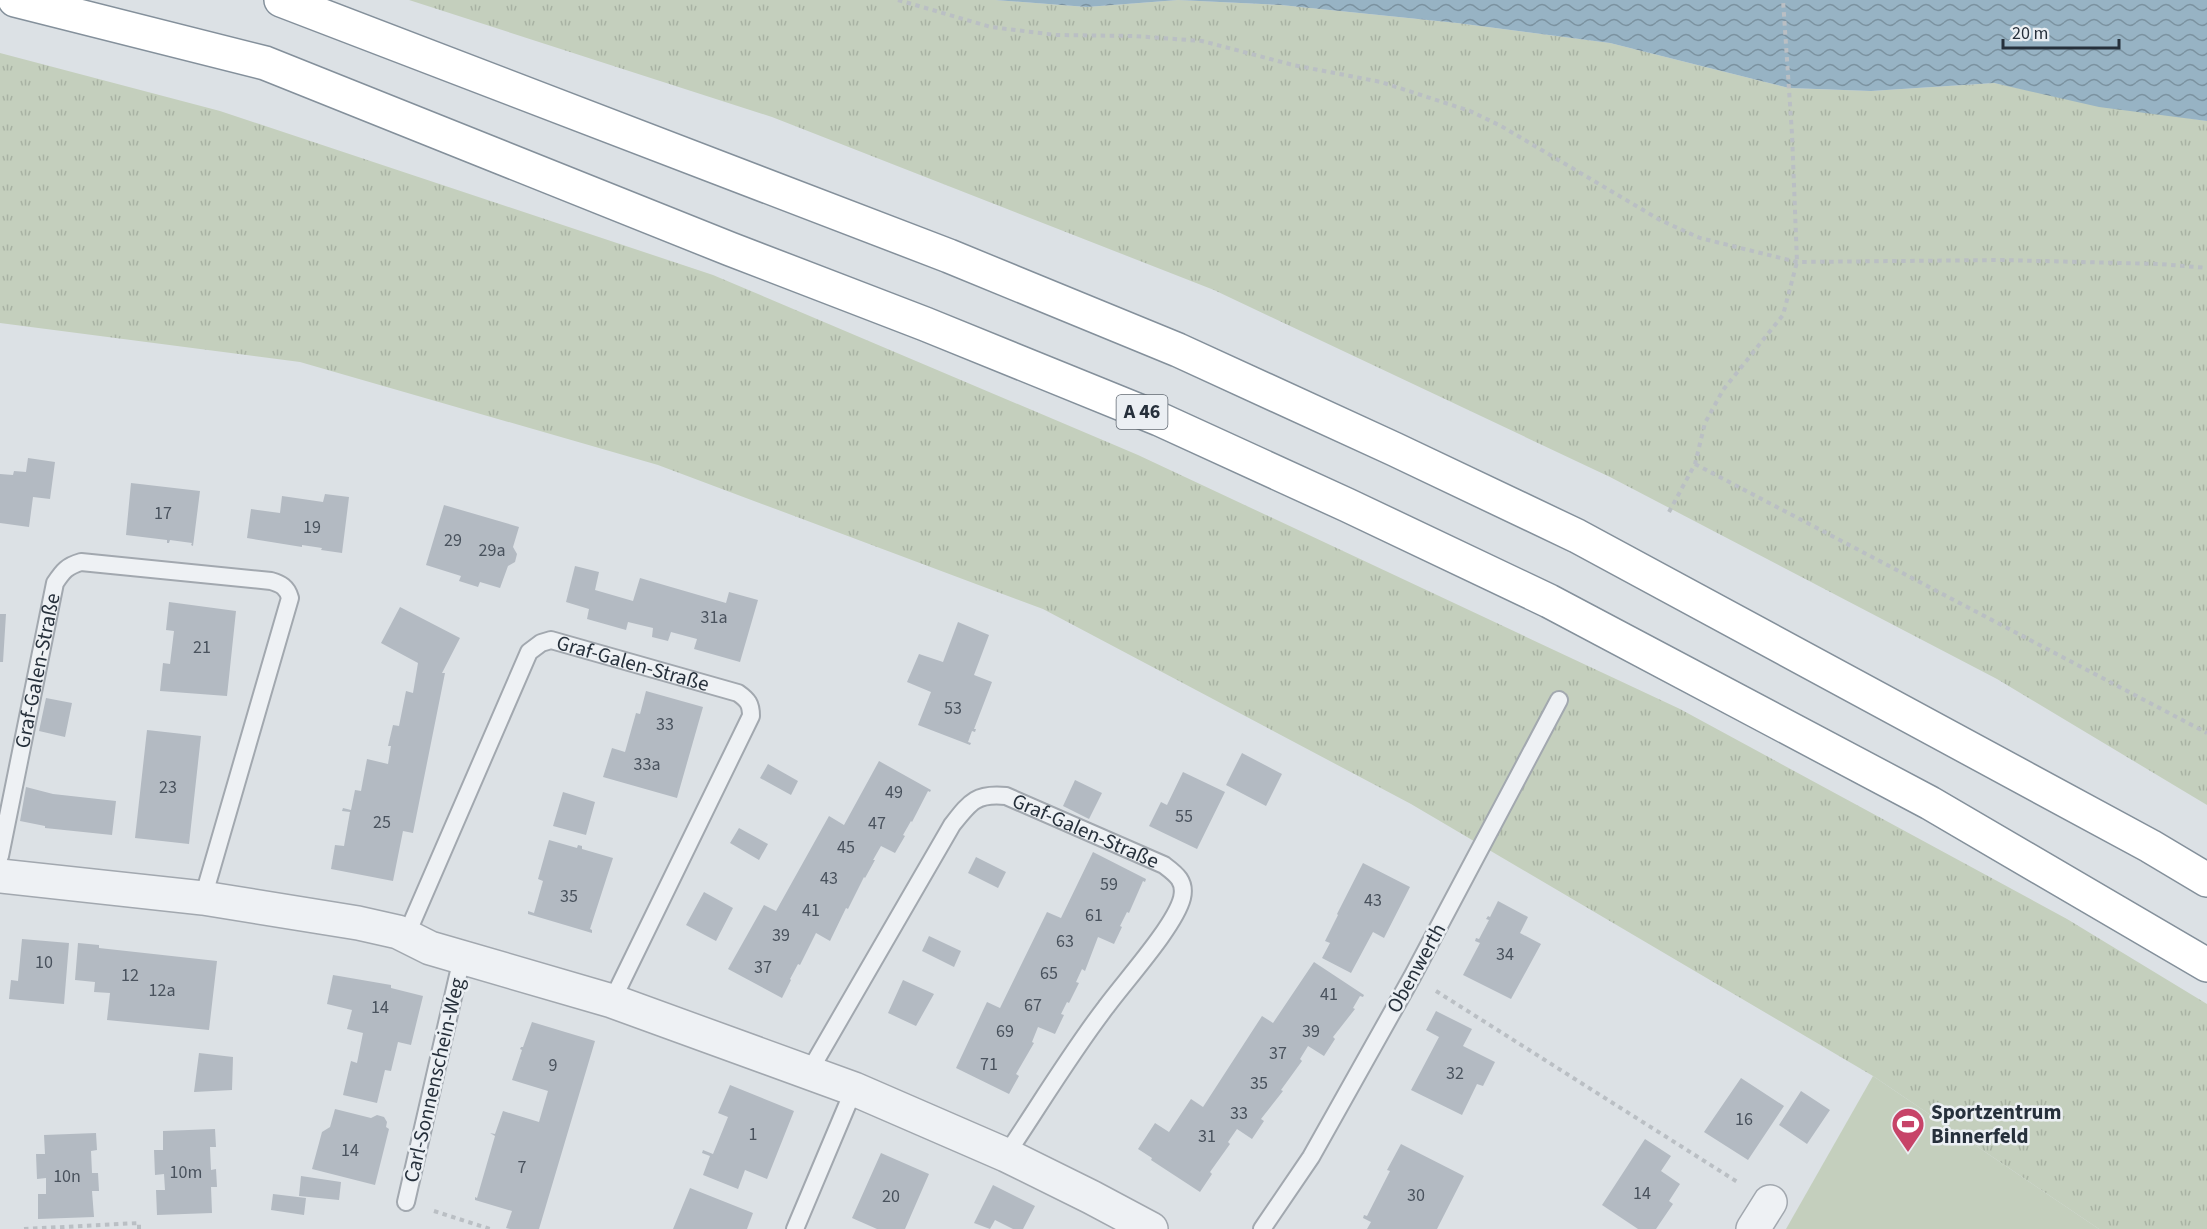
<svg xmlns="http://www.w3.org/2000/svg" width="2207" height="1229" font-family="'Source Sans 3',sans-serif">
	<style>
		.grass { fill: url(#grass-tufts) }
		.pitch { fill: #c4cfbd }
		.water { fill: url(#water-waves) }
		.building { fill: #b3bac2 }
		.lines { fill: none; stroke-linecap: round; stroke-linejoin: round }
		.lane-casing { stroke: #a2a8af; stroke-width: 20 }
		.street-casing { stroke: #a2a8af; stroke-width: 36 }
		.highway-casing { stroke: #84909b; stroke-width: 36 }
		.path { stroke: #babfc4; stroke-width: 4; stroke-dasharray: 4.5 4.5; stroke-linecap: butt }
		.lane { stroke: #eef1f4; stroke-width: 16 }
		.street { stroke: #eef1f4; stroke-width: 33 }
		.highway { stroke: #fff; stroke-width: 33 }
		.labels { text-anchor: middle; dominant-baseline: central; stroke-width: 5; stroke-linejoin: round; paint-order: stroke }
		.number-label { font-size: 18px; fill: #49525d }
		.shield { fill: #ebeff3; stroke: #616972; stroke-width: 1.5 }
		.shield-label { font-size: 20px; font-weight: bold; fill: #26303b }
		.street-label { font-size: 21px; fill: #26303b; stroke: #ebeff3 }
		.poi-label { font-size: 21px; font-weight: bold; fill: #26303b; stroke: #ebeff3; text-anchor: start }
	</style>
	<defs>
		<pattern id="grass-tufts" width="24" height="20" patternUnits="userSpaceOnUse" patternTransform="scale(1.5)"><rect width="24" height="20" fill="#c4cfbd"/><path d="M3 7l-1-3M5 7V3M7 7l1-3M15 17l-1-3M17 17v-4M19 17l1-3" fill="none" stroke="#a8b2a3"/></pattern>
		<pattern id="water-waves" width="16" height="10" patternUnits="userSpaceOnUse" patternTransform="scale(1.5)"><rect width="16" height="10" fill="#97b3c4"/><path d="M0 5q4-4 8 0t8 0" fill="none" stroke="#7b92a0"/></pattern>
	</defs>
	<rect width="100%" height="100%" fill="#dce1e5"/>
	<path class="grass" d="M409,0H995L1087,7L1178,0L1281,5L1457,23L1610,43L1789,88L1871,91L1994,83L2078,101L2207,121V805L1997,679L1610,477L1214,290L772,117Z
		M0,53L220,111L713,275L1138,455L1680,709L2067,919L2207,1004V1229H2099L1873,1076L1411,804L1043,609L658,465L300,362L0,323Z"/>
	<path class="pitch" d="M1873,1076L2099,1229H1786Z"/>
	<path class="water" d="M995,0H2207V121L2099,107L1994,83L1871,91L1789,88L1610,43L1457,23L1281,5L1178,0L1087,7Z"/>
	<path class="building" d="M28,458L55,462L50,499L33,497L29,527L0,523V474L13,475L14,471L26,472Z
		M131,483L200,491L193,546L191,545L192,543L170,540L169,543H167V540L126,535Z
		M325,494L349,497L342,553L321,550L322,548L302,545V547L247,538L251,509L280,513L282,496L323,502Z
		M444,505L519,527L513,547L517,554L515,562L508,566L500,588L480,582L478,587L459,581L461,576L426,565Z
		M575,566L599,572L595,590L633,601L640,578L726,603L729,592L758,600L740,662L694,649L697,639L671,632L668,641L652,637L653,628L628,622L626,630L587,619L589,609L566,602Z
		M169,602L236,611L227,696L160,691L163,663L170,664L174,631L166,630Z
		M400,607L460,638L442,673H445L413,833L403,831L393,881L331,869L335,845L344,846L350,812L342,811L343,808L351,810L355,790L361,791L367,759L388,764L391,746H388L393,725L399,726L406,691L413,693L418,663L381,643Z
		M0,614H6L3,662H0Z
		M958,622L989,635L974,675L992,682L974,729H976L975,732L972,731L968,742L971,743L970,745L918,725L931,692L907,682L919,654L943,662Z
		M646,691L703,707L677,798L603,777L612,748L625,752L636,713L640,714Z
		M46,698L72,703L65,737L39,731Z
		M147,730L201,736L189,844L135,838Z
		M1242,753L1282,774L1266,806L1226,785Z
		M879,761L931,790L930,792L928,791L912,822L911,821L903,835L905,836L895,853L881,846L873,860H875L865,878L864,877L848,909L846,908L830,941L816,933L800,965L798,964L790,979L791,980L782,998L728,969L764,905L776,911L829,816L844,825Z
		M768,764L798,781L791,795L760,778Z
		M1183,772L1225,792L1197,849L1149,826L1161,802L1167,805Z
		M1075,780L1102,793L1089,819L1063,806Z
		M26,787L53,794L116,801L112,835L45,828V826L20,821Z
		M563,792L595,802L586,835L553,826Z
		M739,828L768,844L759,860L730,843Z
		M549,840L577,848L578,845L582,846V849L613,858L590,929L592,930V933L528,914V911L534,913L543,881L538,879Z
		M1093,852L1146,879L1145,882L1143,881L1129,913L1127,912L1120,926L1122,927L1114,944L1098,937L1085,971L1082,969L1076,982L1079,983L1069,1003L1067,1002L1061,1014L1064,1015L1055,1034L1038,1027L1032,1042L1034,1043L1016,1074L1019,1076L1009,1094L956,1068L987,1002L1000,1008L1047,912L1061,918Z
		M976,857L1006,872L998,888L968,873Z
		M1363,863L1410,887L1384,938L1373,932L1351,973L1322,958L1330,943L1325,941L1338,915L1337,914Z
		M704,892L733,908L716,941L686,925Z
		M1498,901L1528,917L1520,933L1541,944L1511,999L1463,975L1480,943L1475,941L1476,938L1479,939L1489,920L1486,919L1488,916L1490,917Z
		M929,936L961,951L954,967L922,951Z
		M22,939L69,943L64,1004L9,999L11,980L18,981Z
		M78,943L99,945V948L217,961L209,1030L107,1020L110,993L94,992L95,982L75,980Z
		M1314,962L1364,995L1363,997L1360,996L1353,1008L1355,1009L1333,1037L1335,1039L1324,1056L1308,1046L1300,1059L1302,1061L1281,1090L1283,1091L1261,1119L1264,1121L1252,1139L1237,1129L1228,1142L1230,1144L1210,1172L1212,1174L1200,1192L1151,1160L1152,1158L1138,1149L1155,1123L1169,1132L1191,1099L1203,1107L1262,1016L1273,1023Z
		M333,975L391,985V988L423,996L411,1045L398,1042L391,1071L385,1070L377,1103L343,1095L351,1061L357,1063L363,1033L347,1029L352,1010L327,1004Z
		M903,980L934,994L916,1026L888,1013Z
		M1436,1011L1472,1029L1463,1046L1495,1062L1483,1086L1477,1084L1462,1115L1411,1090L1439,1037L1426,1030Z
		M532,1022L595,1041L539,1229H510L506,1228L512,1211L475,1200V1197L477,1198L495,1136L490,1133L495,1134L503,1111L539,1122L548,1091L512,1080L522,1050L520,1049L521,1047H523Z
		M199,1053L233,1057L232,1090L194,1092Z
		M1741,1078L1784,1106L1748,1160L1704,1132Z
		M730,1085L794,1111L767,1179L745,1170L738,1189L703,1175L710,1156L702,1153L703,1150L713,1154L728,1117L718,1113Z
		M1801,1091L1830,1110L1807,1144L1779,1125Z
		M335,1109L371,1118L377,1115L384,1117L387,1122L386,1127L389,1129L375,1185L312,1169L322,1132L330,1127Z
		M215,1129L216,1147H210L211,1170L216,1169L217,1187H211L212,1213L157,1215L156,1190H165L164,1174L155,1175L154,1150H163V1131Z
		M96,1133L97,1150L91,1151L92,1173H98L99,1191H92L94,1217L38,1219V1194H46V1178L37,1179L36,1154H45L44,1135Z
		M1645,1139L1671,1156L1661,1171L1680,1184L1669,1201L1673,1204L1656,1229H1638L1602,1205Z
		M1401,1144L1464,1176L1437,1229H1367L1371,1222L1363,1218L1364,1215L1367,1216L1390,1171L1387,1170Z
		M881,1153L929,1174L905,1229H877L852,1218Z
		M301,1176L341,1182L339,1200L299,1196Z
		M993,1185L1035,1206L1023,1229H1013L995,1220L990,1229L974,1223Z
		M690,1188L753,1213L747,1229H673Z
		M273,1194L306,1198L304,1215L271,1210Z"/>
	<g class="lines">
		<defs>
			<g id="lane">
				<path id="s1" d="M0,856L55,583C63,571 67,566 81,562L271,581C281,584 287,587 290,598L203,898"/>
				<path id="s2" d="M406,936L529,652L541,643L551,640L738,693C748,700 751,704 751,716L612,1001"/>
				<path id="s3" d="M809,1072L952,825C970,802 976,793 1006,796L1164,865C1176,874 1186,881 1182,898C1175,926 1125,981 1106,1007C1070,1054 1039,1106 1006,1155"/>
				<path d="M406,1202L462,958"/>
				<path d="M795,1229L854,1089"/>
				<path d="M1262,1229L1311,1157L1412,977L1559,700"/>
			</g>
			<path id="street" d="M0,876L203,898L358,923L398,932L430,948L612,1001L854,1089L1006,1155L1091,1197L1151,1229
				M1753,1229L1770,1202"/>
			<path id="highway" d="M15,0L265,63L730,249L925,324L1159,419L1347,505L1549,601L1930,803L2207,965
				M281,0L949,256L1178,350L1394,449L1577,536L2150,846L2207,880"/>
		</defs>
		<use href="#lane" class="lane-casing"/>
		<use href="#street" class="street-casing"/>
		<use href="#highway" class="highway-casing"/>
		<path class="path" d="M898,0L991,27L1056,35L1134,36L1202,41L1293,65L1381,82L1470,111L1501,126L1660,220L1700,238L1797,262L2001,260L2160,264L2207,268
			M1695,464L2207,733
			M1669,512L1695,464L1705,423L1723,390L1783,315L1797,262L1792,134L1783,0
			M1436,991L1739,1183
			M434,1211L490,1229
			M24,1229L139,1223V1229"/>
		<use href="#lane" class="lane"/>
		<use href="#street" class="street"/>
		<use href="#highway" class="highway"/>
	</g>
	<defs>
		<symbol id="stadium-pin" viewBox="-11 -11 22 30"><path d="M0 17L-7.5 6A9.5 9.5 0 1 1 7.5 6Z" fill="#c74468" stroke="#ebeff3"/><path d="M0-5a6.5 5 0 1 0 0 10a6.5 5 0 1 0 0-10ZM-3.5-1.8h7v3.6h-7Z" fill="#fff"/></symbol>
	</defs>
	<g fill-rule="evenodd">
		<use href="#stadium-pin" x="1889" y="1105" width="38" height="52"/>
	</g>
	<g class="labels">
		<g class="number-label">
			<text x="163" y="513">17</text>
			<text x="312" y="527">19</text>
			<text x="453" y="540">29</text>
			<text x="492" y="550">29a</text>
			<text x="714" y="617">31a</text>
			<text x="202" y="647">21</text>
			<text x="953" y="708">53</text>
			<text x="665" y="724">33</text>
			<text x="647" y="764">33a</text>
			<text x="168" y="787">23</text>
			<text x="894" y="792">49</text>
			<text x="1184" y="816">55</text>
			<text x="382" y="822">25</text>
			<text x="877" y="823">47</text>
			<text x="846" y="847">45</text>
			<text x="829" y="878">43</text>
			<text x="1109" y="884">59</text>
			<text x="569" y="896">35</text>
			<text x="1373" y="900">43</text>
			<text x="811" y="910">41</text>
			<text x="1094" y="915">61</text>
			<text x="781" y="935">39</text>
			<text x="1065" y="941">63</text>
			<text x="1505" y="954">34</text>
			<text x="44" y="962">10</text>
			<text x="763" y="967">37</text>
			<text x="1049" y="973">65</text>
			<text x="130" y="975">12</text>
			<text x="162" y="990">12a</text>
			<text x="1329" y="994">41</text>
			<text x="1033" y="1005">67</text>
			<text x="380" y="1007">14</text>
			<text x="1005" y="1031">69</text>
			<text x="1311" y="1031">39</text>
			<text x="1278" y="1053">37</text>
			<text x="989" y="1064">71</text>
			<text x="553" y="1065">9</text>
			<text x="1455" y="1073">32</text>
			<text x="1259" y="1083">35</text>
			<text x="1239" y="1113">33</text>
			<text x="1744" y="1119">16</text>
			<text x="753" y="1134">1</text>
			<text x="1207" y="1136">31</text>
			<text x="350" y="1150">14</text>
			<text x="522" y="1167">7</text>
			<text x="186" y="1172">10m</text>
			<text x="67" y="1176">10n</text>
			<text x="1642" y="1193">14</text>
			<text x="1416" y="1195">30</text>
			<text x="891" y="1196">20</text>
		</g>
		<rect class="shield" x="1116.5" y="395" width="51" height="34" rx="4.5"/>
		<g class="shield-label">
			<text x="1142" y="412">A 46</text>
		</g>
		<g class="street-label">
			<text stroke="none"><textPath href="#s2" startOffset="420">Graf-Galen-Straße</textPath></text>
			<text stroke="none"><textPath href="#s1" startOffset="189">Graf-Galen-Straße</textPath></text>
			<text stroke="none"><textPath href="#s3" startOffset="438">Graf-Galen-Straße</textPath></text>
			<text transform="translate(1416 968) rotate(-61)">Obenwerth</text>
			<text transform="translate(434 1080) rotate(-77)">Carl-Sonnenschein-Weg</text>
		</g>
		<g class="poi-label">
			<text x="1931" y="1112">Sportzentrum<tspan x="1931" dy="24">Binnerfeld</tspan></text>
		</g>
	</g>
	<path d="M2003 39v9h116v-9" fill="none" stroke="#26303b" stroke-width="3"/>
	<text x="2012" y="39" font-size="18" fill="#26303b" stroke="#ebeff3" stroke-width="4.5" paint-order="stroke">20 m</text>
</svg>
